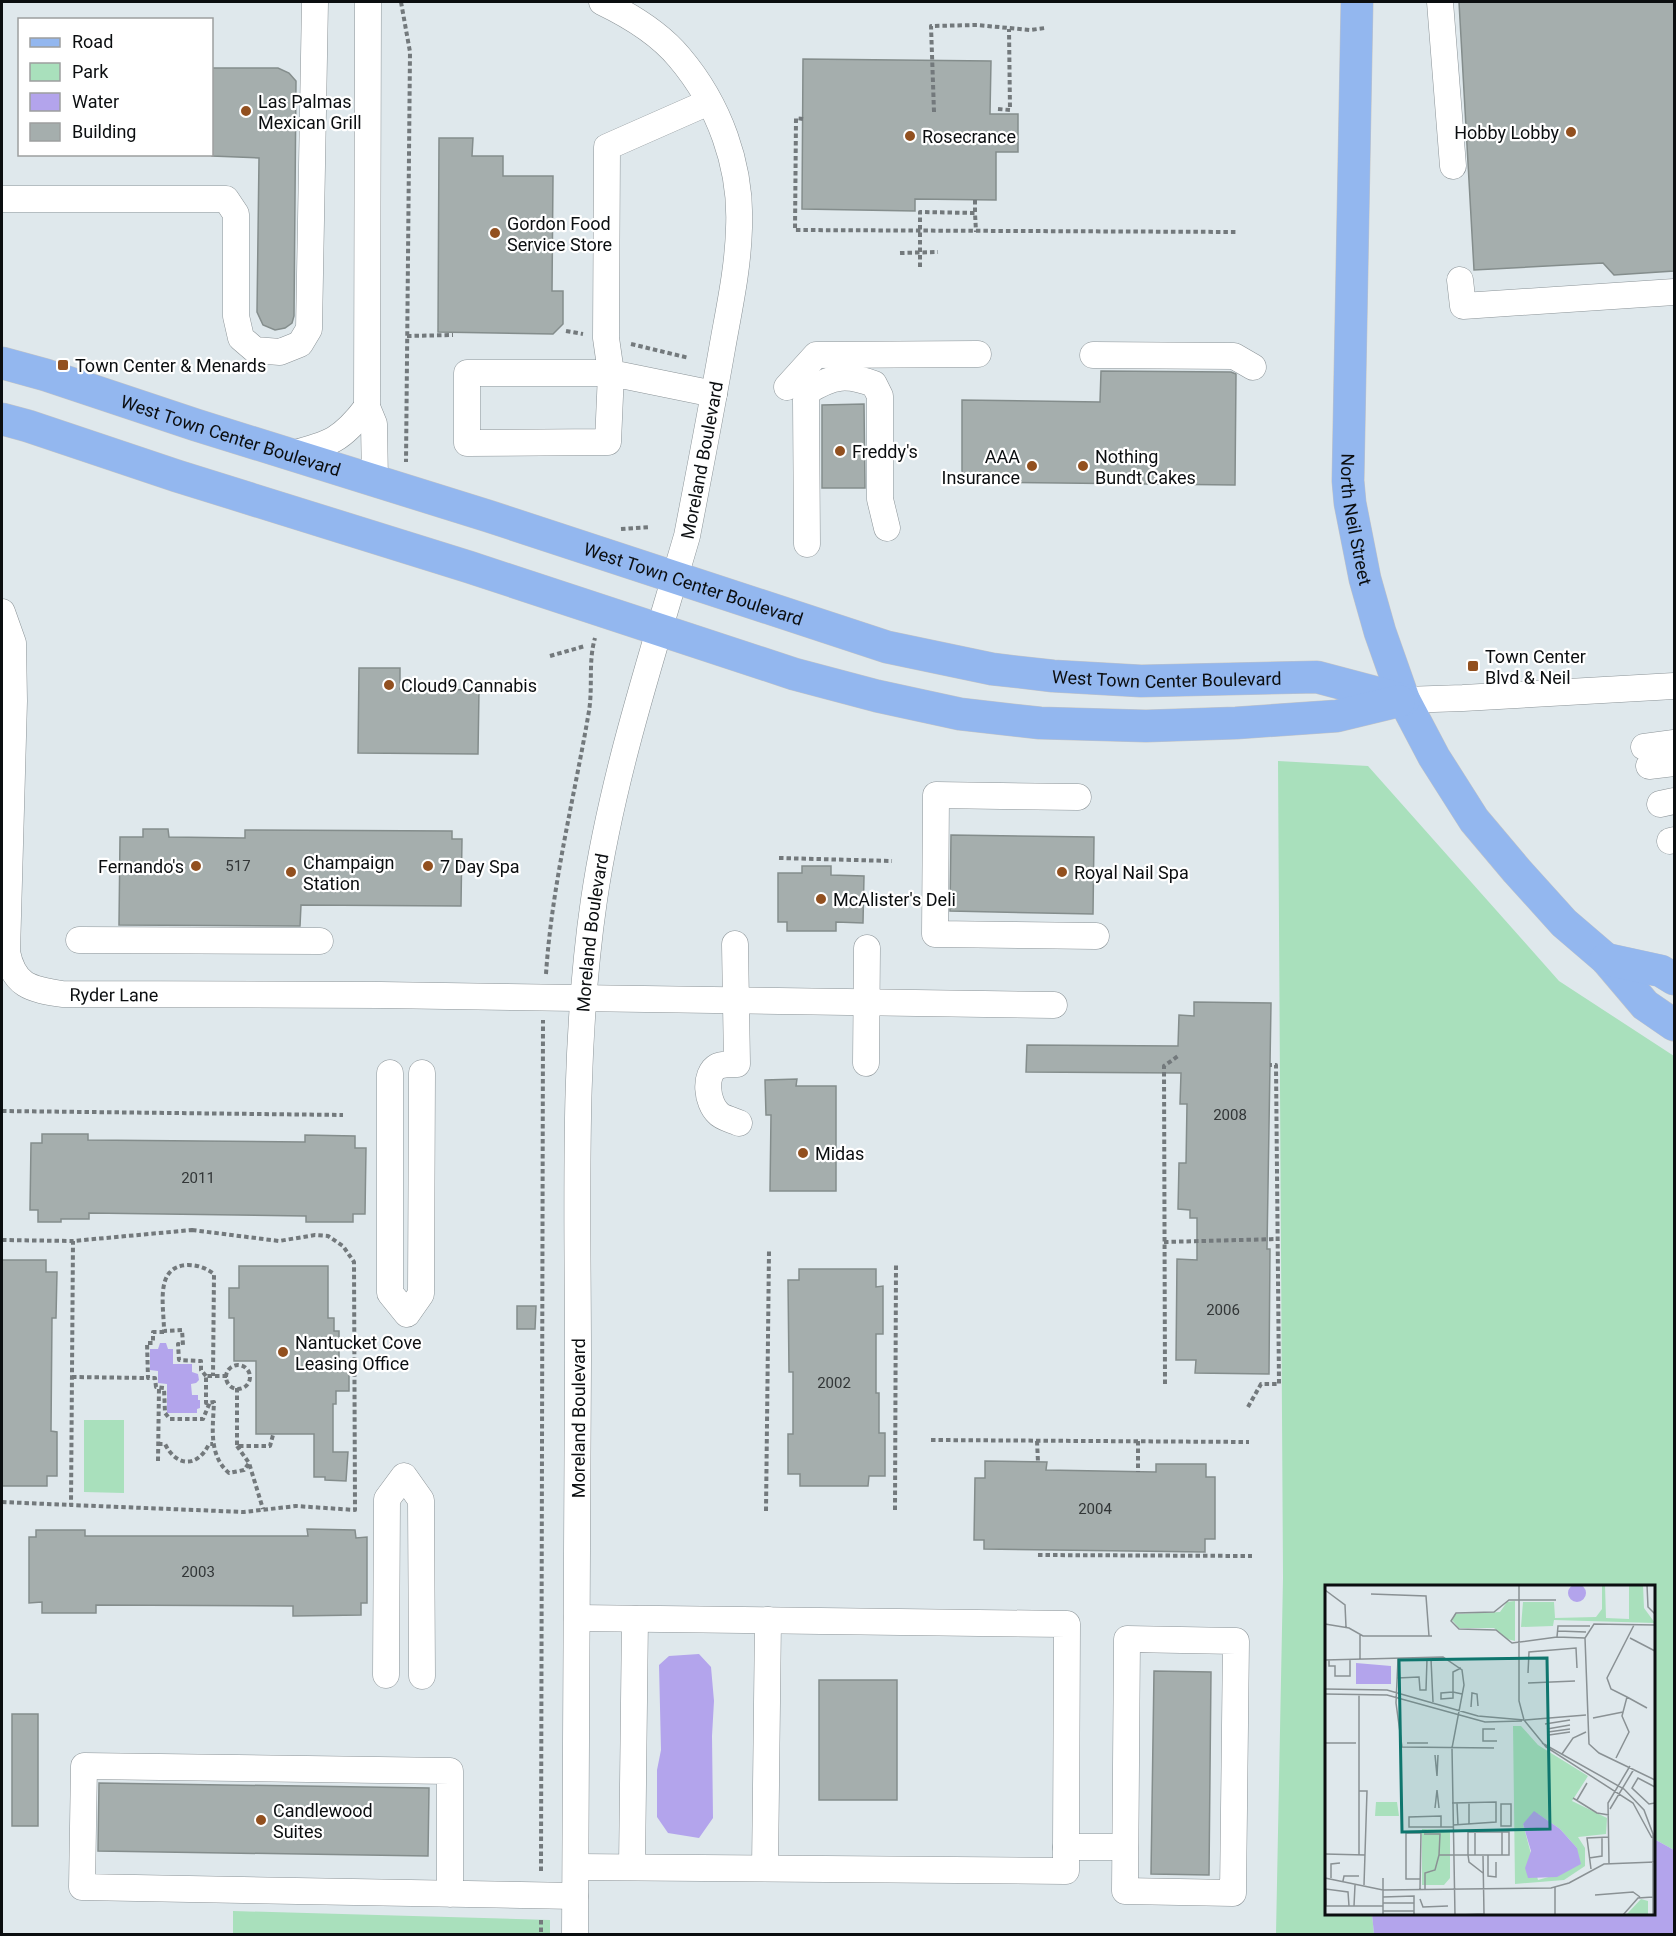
<svg xmlns="http://www.w3.org/2000/svg" width="1676" height="1936" font-family="Roboto,sans-serif">
	<style>
		.green { fill: #a9e0bc }
		.water { fill: #b3a4ec }
		.building { fill: #a5aead; stroke: #848d8c; stroke-width: 1.5 }
		.lines { fill: none; stroke-linecap: round; stroke-linejoin: round }
		.minor-casing { stroke: #8b9397; stroke-width: 27 }
		.major-casing { stroke: #c4c5c6; stroke-width: 33 }
		.path { stroke: #73797c; stroke-width: 4; stroke-dasharray: 4.5 3; stroke-linecap: butt }
		.minor { stroke: #fff; stroke-width: 26 }
		.major { stroke: #93b7ef; stroke-width: 32 }
		.poi-dot { fill: #92501f; stroke: #fff; stroke-width: 2 }
		.labels { text-anchor: middle; dominant-baseline: central; stroke-width: 4.5; stroke-linejoin: round; paint-order: stroke }
		.number-label { font-size: 15px; fill: #323637 }
		.poi-label { font-size: 18px; fill: #0b0e10; stroke: #fff; text-anchor: start }
		.street-label { font-size: 18px; fill: #0b0e10; stroke: #fff }
		.inset-road { fill: none; stroke: #8a9194; stroke-width: 1.5 }
		.view { fill: #0f766e; fill-opacity: 0.15; stroke: #0f766e; stroke-width: 3 }
		.inset-edge { fill: none; stroke: #0b0e10; stroke-width: 3 }
	</style>
	<rect width="100%" height="100%" fill="#dfe8ec"/>
	<path class="green" d="M1278,761L1368,766L1559,981L1674,1056V1850L1654,1839V1586H1326V1914H1372L1374,1934H1276L1283,1578Z
		M84,1420H124V1493L84,1492Z
		M233,1911L550,1920V1934H233Z"/>
	<path class="water" d="M160,1343H166L168,1349H173V1364H192V1372L198,1374L199,1380L196,1383L191,1384L192,1395H198V1400H200V1408L197,1409V1413H167V1384L158,1383V1371L150,1370V1349H158Z
		M699,1654L711,1667L714,1701L712,1736L713,1818L699,1838L668,1833L657,1817V1770L661,1750L659,1665L669,1656Z
		M1654,1839L1674,1850V1934H1374L1372,1914H1654Z"/>
	<path class="building" d="M1459,2H1674V271L1614,275L1603,263L1474,270Z
		M803,59L991,61L990,114H1018V152H996V200L915,199V211L802,209Z
		M212,68H278L289,73L296,81L294,316L292,323L285,328L275,330L263,325L257,312L259,158L212,156Z
		M439,138H473L472,156H503V176H553L552,291H563V324L553,334L438,332Z
		M1101,371L1231,372L1236,374L1235,485L962,482V400L1100,402Z
		M864,404L865,488H822V405Z
		M359,668H400V689L479,690L478,754L358,753Z
		M143,829H168L169,837L245,838V830L452,831V839H462L461,906L301,905L300,926L119,925L120,837H143Z
		M951,835L1094,837L1093,914L950,911Z
		M802,866H831V875L864,876L863,923L836,922V931H787V922H778V873H802Z
		M1194,1002L1271,1003L1267,1249H1270L1269,1374L1195,1373L1196,1360H1176L1177,1259L1197,1260V1218H1190V1210L1178,1209L1179,1163H1186L1187,1104H1180L1181,1073L1026,1072L1027,1045L1178,1046L1179,1015L1194,1016Z
		M797,1079L796,1086H836V1191H770L771,1115H766L765,1080Z
		M42,1134H88V1140L305,1142V1135L355,1136V1148H366L365,1214H353V1222H306V1216L89,1213V1219H61V1222H38V1210H30L31,1143H42Z
		M2,1260H46V1272H57L56,1318H52L51,1431L57,1432V1476H47V1486H2Z
		M239,1266H328V1318H334V1331H339V1367H349V1391H336V1404H333V1452H348L346,1481L325,1480V1477H314V1434H256V1361H234V1318H229V1288H239Z
		M799,1269H876V1287L883,1286V1334H876V1393H879V1433H885V1476H869L868,1486H800V1474H788V1434H793V1372H789L788,1280H799Z
		M517,1306H536L535,1329H517Z
		M985,1461L1047,1462L1046,1470L1156,1472V1464H1206V1477H1215V1539H1205V1552L984,1549V1540H974L975,1478H985Z
		M307,1529L355,1530L356,1538L367,1537V1603H361V1615L293,1616V1606L96,1605V1613H42V1602L29,1603V1537H36V1530H85V1536H308Z
		M1154,1671L1211,1672L1209,1875L1151,1874Z
		M819,1680H897V1800H819Z
		M12,1714H38V1826H12Z
		M99,1783L429,1788L428,1856L98,1851Z"/>
	<g class="lines">
		<defs>
			<g id="minor">
				<path d="M368,2L367,407L374,424L375,481"/>
				<path d="M1440,2L1453,166"/>
				<path d="M709,102L607,147L606,338L611,373L608,442L467,443V373H611L714,394"/>
				<path d="M2,199H226L236,214V316L241,338L255,350L280,352L300,344L309,329L315,2"/>
				<path d="M1460,280L1463,306L1674,292"/>
				<path d="M1093,355L1234,356L1253,367"/>
				<path d="M787,387L816,355L978,354"/>
				<path d="M291,454C330,444 342,440 367,407"/>
				<path d="M807,544L806,400L808,391C834,375 847,374 874,384L880,396V499L887,528"/>
				<path id="s1" d="M2,612L13,643L14,701L7,952C14,986 30,989 62,994L381,995L1054,1005"/>
				<path d="M1404,700L1463,698L1674,686"/>
				<path d="M1644,747L1674,743"/>
				<path d="M1649,766L1674,763"/>
				<path d="M1078,797L936,795L935,934L1096,936"/>
				<path d="M1660,804L1674,801"/>
				<path d="M1670,841L1674,840"/>
				<path d="M79,940L320,941"/>
				<path d="M735,944L737,1064C731,1064 724,1064 718,1066C703,1074 707,1103 718,1113C722,1118 733,1120 739,1123"/>
				<path d="M866,1063L867,948"/>
				<path d="M390,1073V1293L407,1314L421,1294L422,1073"/>
				<path d="M1127,1639L1236,1641L1233,1893L1125,1891Z"/>
				<path d="M386,1675L387,1499L404,1476L421,1500L422,1676"/>
				<path d="M1066,1847H1125"/>
				<path d="M576,1867L1066,1871V1847L1067,1624L577,1618"/>
				<path d="M632,1867L635,1619"/>
				<path d="M765,1868L768,1620"/>
				<path d="M450,1894V1771L84,1766L82,1887L575,1896"/>
				<path id="s2" d="M575,1934C576,1743 578,1552 578,1360C578,1209 572,1050 594,900C612,777 652,656 687,536C699,474 711,412 722,349C729,309 738,269 739,228C742,166 719,104 679,57C659,33 629,15 602,2"/>
			</g>
			<g id="major">
				<path id="s3" d="M1357,2L1348,481L1350,503L1365,579L1380,632L1404,700L1434,757L1474,820L1517,871L1564,923L1606,959L1645,1005L1674,1025"/>
				<path id="s4" d="M2,363L46,375L196,425L488,516L887,647L992,669L1053,676L1141,681L1317,677L1404,700"/>
				<path d="M2,419L28,426L177,476L469,567L794,674L877,696L960,714L1040,723L1146,726L1236,723L1337,716L1399,701"/>
				<path d="M1606,959L1661,971L1674,979"/>
			</g>
		</defs>
		<use href="#minor" class="minor-casing"/>
		<use href="#major" class="major-casing"/>
		<path class="path" d="M401,2L410,52L406,462
			M998,109L1010,110L1009,29
			M934,112L931,26L977,25L1030,30L1045,28
			M803,119L796,118L795,230L1237,232
			M975,200V213
			M900,253L938,252
			M920,267V212L975,213L976,232
			M566,331L583,334
			M407,336L453,335
			M631,344L689,358
			M621,529L650,527
			M550,656L585,646
			M779,858L892,861
			M546,974C552,884 574,799 589,711C593,686 588,662 595,638
			M2,1111L343,1115
			M192,1230L279,1241L315,1235L328,1236L343,1246L354,1262L355,1510L296,1506L244,1512L71,1505L73,1241Z
			M2,1240L73,1241
			M1164,1242L1278,1239
			M164,1332H153V1343H147L148,1378H155L156,1387L164,1388L165,1413L170,1419H203L210,1402
			M226 1377a12 12 0 1 1 24 0a12 12 0 1 1-24 0Z
			M206,1376L201,1370V1361L179,1360L178,1344L183,1345L182,1330L164,1331C164,1306 154,1266 188,1265C198,1265 206,1268 214,1274L213,1376
			M227,1376H206V1403L214,1402C213,1427 208,1455 229,1473L244,1470L249,1463
			M72,1377L148,1378
			M1165,1384L1164,1066L1178,1056
			M237,1388V1446H270L273,1435
			M1248,1407L1261,1384H1279L1276,1065H1270
			M931,1440L1249,1442
			M1037,1441L1038,1462
			M1138,1441V1472
			M158,1444H165C177,1468 198,1467 209,1444H213
			M237,1446L249,1463L263,1509
			M158,1461L159,1387
			M2,1502L71,1505
			M895,1510L896,1263
			M766,1511L769,1251
			M1038,1555L1252,1556
			M541,1871L543,1020
			M541,1920V1934"/>
		<use href="#minor" class="minor"/>
		<use href="#major" class="major"/>
	</g>
	<g class="poi-dot">
		<circle cx="246" cy="111" r="6"/>
		<circle cx="1571" cy="132" r="6"/>
		<circle cx="910" cy="136" r="6"/>
		<circle cx="495" cy="233" r="6"/>
		<rect x="57" y="359" width="12" height="12" rx="3"/>
		<circle cx="840" cy="451" r="6"/>
		<circle cx="1032" cy="466" r="6"/>
		<circle cx="1083" cy="466" r="6"/>
		<rect x="1467" y="660" width="12" height="12" rx="3"/>
		<circle cx="389" cy="685" r="6"/>
		<circle cx="196" cy="866" r="6"/>
		<circle cx="428" cy="866" r="6"/>
		<circle cx="291" cy="872" r="6"/>
		<circle cx="1062" cy="872" r="6"/>
		<circle cx="821" cy="899" r="6"/>
		<circle cx="803" cy="1153" r="6"/>
		<circle cx="283" cy="1352" r="6"/>
		<circle cx="261" cy="1820" r="6"/>
	</g>
	<g class="labels">
		<g class="number-label">
			<text x="238" y="866">517</text>
			<text x="1230" y="1115">2008</text>
			<text x="198" y="1178">2011</text>
			<text x="1223" y="1310">2006</text>
			<text x="834" y="1383">2002</text>
			<text x="1095" y="1509">2004</text>
			<text x="198" y="1572">2003</text>
		</g>
		<g class="poi-label">
			<text x="258" y="101">Las Palmas<tspan x="258" dy="21">Mexican Grill</tspan></text>
			<text x="1559" y="132" text-anchor="end">Hobby Lobby</text>
			<text x="922" y="136">Rosecrance</text>
			<text x="507" y="223">Gordon Food<tspan x="507" dy="21">Service Store</tspan></text>
			<text x="75" y="365">Town Center &amp; Menards</text>
			<text x="852" y="451">Freddy's</text>
			<text x="1020" y="456" text-anchor="end">AAA<tspan x="1020" dy="21">Insurance</tspan></text>
			<text x="1095" y="456">Nothing<tspan x="1095" dy="21">Bundt Cakes</tspan></text>
			<text x="1485" y="656">Town Center<tspan x="1485" dy="21">Blvd &amp; Neil</tspan></text>
			<text x="401" y="685">Cloud9 Cannabis</text>
			<text x="303" y="862">Champaign<tspan x="303" dy="21">Station</tspan></text>
			<text x="184" y="866" text-anchor="end">Fernando's</text>
			<text x="440" y="866">7 Day Spa</text>
			<text x="1074" y="872">Royal Nail Spa</text>
			<text x="833" y="899">McAlister's Deli</text>
			<text x="815" y="1153">Midas</text>
			<text x="295" y="1342">Nantucket Cove<tspan x="295" dy="21">Leasing Office</tspan></text>
			<text x="273" y="1810">Candlewood<tspan x="273" dy="21">Suites</tspan></text>
		</g>
		<g class="street-label">
			<text stroke="none"><textPath href="#s4" startOffset="240">West Town Center Boulevard</textPath></text>
			<text stroke="none"><textPath href="#s2" startOffset="1488">Moreland Boulevard</textPath></text>
			<text stroke="none"><textPath href="#s3" startOffset="518">North Neil Street</textPath></text>
			<text stroke="none"><textPath href="#s4" startOffset="726">West Town Center Boulevard</textPath></text>
			<text stroke="none"><textPath href="#s4" startOffset="1212">West Town Center Boulevard</textPath></text>
			<text stroke="none"><textPath href="#s2" startOffset="1002">Moreland Boulevard</textPath></text>
			<text stroke="none"><textPath href="#s1" startOffset="470">Ryder Lane</textPath></text>
			<text stroke="none"><textPath href="#s2" startOffset="516">Moreland Boulevard</textPath></text>
		</g>
	</g>
	<g transform="translate(1325 1585)">
		<rect width="330" height="330" fill="#dfe8ec"/>
		<path d="M277,0H280L281,33L304,34V0H318L319,23L330,38L229,35L228,41L196,42L198,17H229L230,33L271,32L277,24ZM190,16V56L182,54L169,43H134L127,35L130,29L175,27L182,17ZM188,141H196L213,160L263,191L247,216L282,233L281,249L253,252L260,263V281L239,295L190,299ZM213,229L235,244L252,263L227,291L213,295L198,239ZM51,217H72L74,231H50ZM97,244L125,245V293L119,300H97ZM316,314L323,316V330H301Z" fill="#a9e0bc" fill-rule="evenodd"/>
		<path d="M243 8a9 9 0 1 1 18 0a9 9 0 1 1-18 0ZM31,78L66,81V99H31ZM209,226L235,244L252,263L256,279L232,292L203,293L200,283L206,266L198,239Z" fill="#b3a4ec"/>
		<path class="inset-road" d="M194,0V116L199,135L221,162L308,218L327,253M322,0L323,22L330,29M0,5L20,20L21,42M46,9L101,11L104,51M231,15H184L169,27L131,28L126,36L134,44L171,45L187,58L232,52M0,39L24,43L38,51H107M330,40L269,39L260,53L264,159L274,168L330,195M233,46L261,47M35,50V74M260,53L232,52L233,41H265M305,53L330,66M73,74L71,118L77,162L169,163M106,74L108,117M0,75L118,72L137,85L139,100L127,163L130,330M4,75V81H10V91H25V74M136,83L128,87V113L116,114V108L128,107L137,109M203,88L204,67L251,63L252,83M72,93L94,92L95,105H101L102,74M203,98L250,96M0,104L62,105L153,131L199,135M0,109L62,110L160,137L197,136M302,112L322,123M146,122L147,108L152,109L153,121M268,133L298,127M200,135L261,130M220,139L245,135M170,144H158V156H172M222,144L245,140M223,147L245,144M224,150L245,147M0,158H31M82,158H103M217,158L299,204L319,225L328,249V330M237,169L248,153L261,147M110,170L112,191M291,173L304,147L297,131L302,112L286,104L282,93L309,40M112,191L113,170M330,202L313,193L307,203L324,219L330,218M112,205L114,223M34,206H42L39,300M248,213L272,228L284,230M252,215L262,198M127,218L171,217V237L128,240M132,218L133,240M144,218V240M176,219H186V241H176ZM110,223L112,205M285,224L309,184M116,242V231L84,232V242H128M150,248V270M99,249H115L114,270H184V247H143V270L144,277L158,288M0,269L40,270M34,270V109M163,270V291L171,292V277M177,270V247M158,271L159,329M264,273L277,271V252M284,278L283,218L305,181M266,284L262,253L284,252M0,293L58,305L226,303L244,298L279,279L330,277M6,293V279L15,278M18,296L19,291H34M230,302V330M95,304L96,248H81V294H95M100,304V288L110,285L114,270M270,310L308,307L315,312M58,312L89,311V330M95,314L98,322L123,321M58,318H89M24,321L23,307L1,304V321H58M29,321L30,300M58,326H89M58,330V293M134,330L159,329M298,330L313,313L328,312"/>
		<path class="view" d="M222,73L225,244L77,247L74,75Z"/>
		<rect width="330" height="330" class="inset-edge"/>
	</g>
	<rect width="1676" height="1936" fill="none" stroke="#0b0e10" stroke-width="6"/>
	<rect x="18" y="18" width="195" height="138" fill="#ffffff" stroke="#9d9f9f" stroke-width="1.5"/>
	<rect x="30" y="38" width="30" height="9" fill="#93b7ef" stroke="#9d9f9f" stroke-width="1.5"/>
	<text x="72" y="48" font-size="18" fill="#0b0e10">Road</text>
	<rect x="30" y="63" width="30" height="18" fill="#a9e0bc" stroke="#9d9f9f" stroke-width="1.5"/>
	<text x="72" y="78" font-size="18" fill="#0b0e10">Park</text>
	<rect x="30" y="93" width="30" height="18" fill="#b3a4ec" stroke="#9d9f9f" stroke-width="1.5"/>
	<text x="72" y="108" font-size="18" fill="#0b0e10">Water</text>
	<rect x="30" y="123" width="30" height="18" fill="#a5aead" stroke="#9d9f9f" stroke-width="1.5"/>
	<text x="72" y="138" font-size="18" fill="#0b0e10">Building</text>
</svg>
